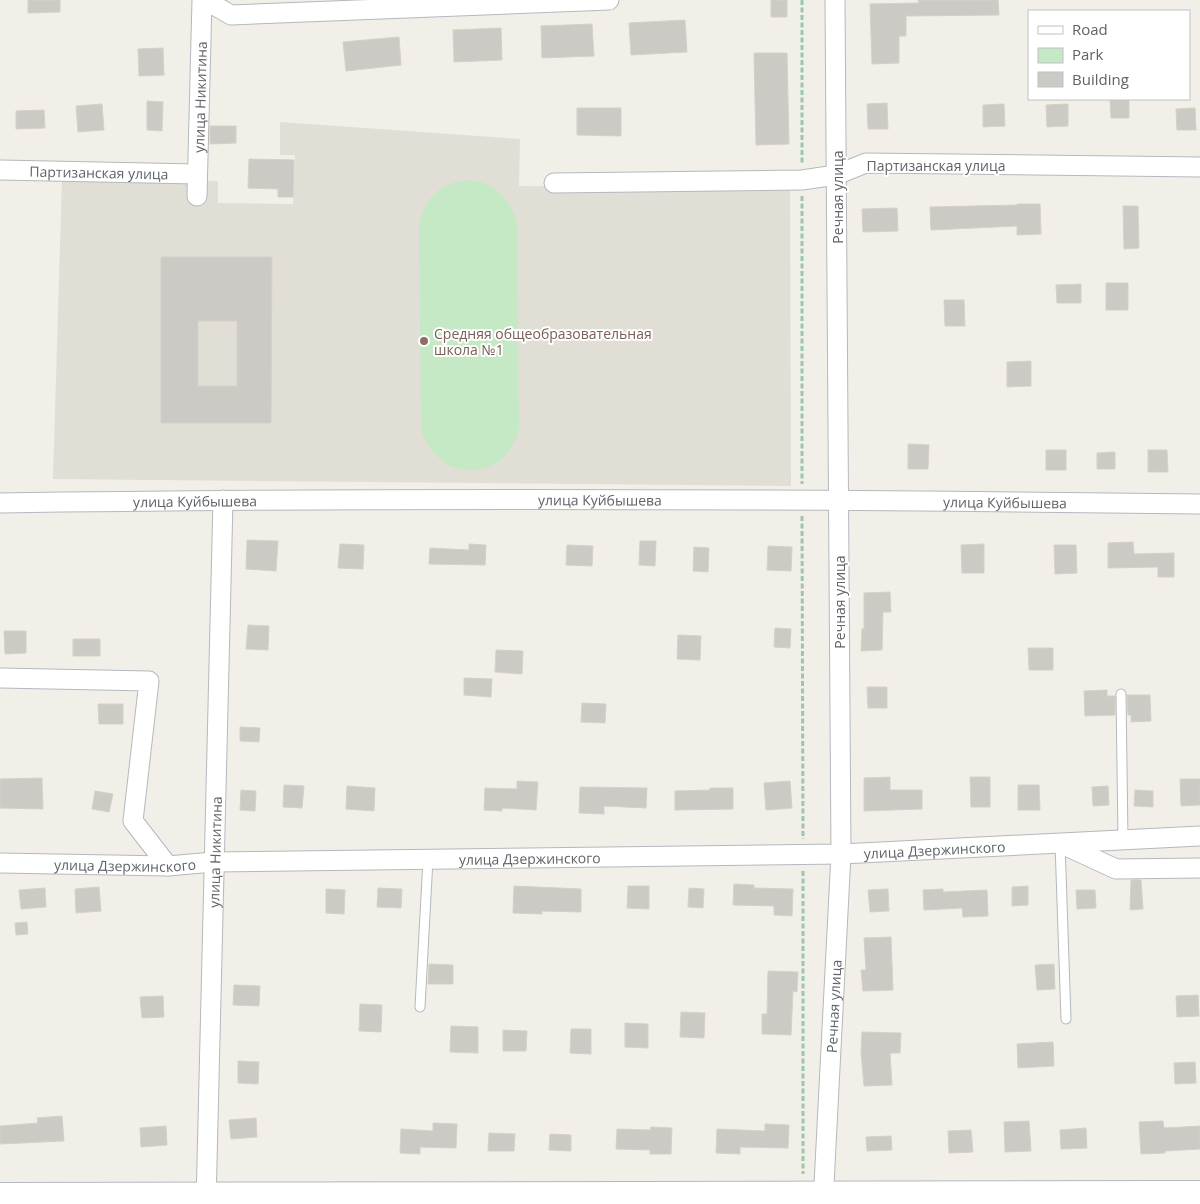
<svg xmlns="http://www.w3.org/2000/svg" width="1200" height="1204" font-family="'Open Sans',sans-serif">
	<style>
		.education { fill: #e1ded6 }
		.green { fill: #c5e8c5 }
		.building { fill: #cccac5; stroke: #d6d1c6; fill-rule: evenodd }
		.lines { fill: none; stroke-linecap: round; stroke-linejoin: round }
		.service-casing { stroke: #b5b8bc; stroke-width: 11 }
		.minor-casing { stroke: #b5b8bc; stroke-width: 21 }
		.tertiary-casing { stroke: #b5b8bc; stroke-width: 26 }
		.path { stroke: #9cc7a9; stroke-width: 3; stroke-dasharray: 5 2.5; stroke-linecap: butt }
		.service { stroke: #fff; stroke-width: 9 }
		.minor { stroke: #fff; stroke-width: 19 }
		.tertiary { stroke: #fff; stroke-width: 24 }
		.education-dot { fill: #8d6e63; stroke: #fff; stroke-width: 2 }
		.labels { text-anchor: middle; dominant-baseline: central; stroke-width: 4; stroke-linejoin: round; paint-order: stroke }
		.street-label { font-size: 14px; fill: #5f6368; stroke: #fff }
		.education-label { font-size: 14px; fill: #785e54; stroke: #fff; text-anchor: start }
	</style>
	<rect width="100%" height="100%" fill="#f1efe8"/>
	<path class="education" d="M280,122L520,139L519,186L790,188L791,486L53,479L62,179L218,181V203L293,204L295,155H280Z"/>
	<path class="green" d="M468,180C496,183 508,196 517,222L519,429C506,484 437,484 421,429L419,223C427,196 440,183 468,180Z"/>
	<path class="building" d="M28,0H60V12L28,13Z
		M771,0H787V17H771Z
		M918,0H998L999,15L906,16V36H899V63L872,64L870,4L919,3Z
		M685,20L687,52L631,55L629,23Z
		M592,24L594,56L542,58L541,26Z
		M501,28L502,60L454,62L453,30Z
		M399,37L401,65L346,71L343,42Z
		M163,48L164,75L139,76L138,49Z
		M754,53H787L789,144L756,145Z
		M1110,99H1129V118H1111Z
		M147,101L163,102L162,131L147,130Z
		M887,103L888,129H868L867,104Z
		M102,104L104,130L78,132L76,106Z
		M1004,104L1005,126L983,127V105Z
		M1068,104V126L1047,127L1046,105Z
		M577,108H621V136L577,135Z
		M1195,108L1196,130H1177L1176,109Z
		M44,110L45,128L16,129V111Z
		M210,126H236V143L210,144Z
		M249,159L294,160L293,197H278V189L248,188Z
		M1017,204H1040L1041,234L1017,235V226L931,230L930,207L1017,205Z
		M1123,206H1138L1139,248L1124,249Z
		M897,208L898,231L863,232L862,209Z
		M161,257H272L271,423H161ZM198,321H237V386H198Z
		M1106,283H1128V310H1106Z
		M1081,284V303H1057L1056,285Z
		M944,300H964L965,326H945Z
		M1031,361V386L1007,387V362Z
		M908,444L929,445L928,469H908Z
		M1046,450H1066V470H1046Z
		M1148,450H1167L1168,472H1148Z
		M1115,452V469H1097V453Z
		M247,540L278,541L276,571L246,569Z
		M640,541H656L655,566L639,565Z
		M1133,542L1134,554L1174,553V577H1158V567L1108,568V543Z
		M340,544L364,545L363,569L338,568Z
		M469,544L486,545L485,565L429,564L430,548L469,550Z
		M984,544V573H962L961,545Z
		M567,545L593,546L592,566L566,565Z
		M1054,545H1076L1077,573L1055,574Z
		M768,546L792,547L791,571L767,570Z
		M694,547L709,548L708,572L693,571Z
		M890,592L891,612H883L882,650L861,651L862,629H864V593Z
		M248,625L269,626L268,650L246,649Z
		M775,628L791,629L790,648L774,647Z
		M4,631H26V653L5,654Z
		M678,635L701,636L700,660L677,659Z
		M73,639H100V656H73Z
		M1028,648H1053V670H1029Z
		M496,650L523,651L522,674L495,672Z
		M464,678L492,679L491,697L464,695Z
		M867,687H887V708H868Z
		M1107,690V696H1115V715L1085,716L1084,691Z
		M1127,695H1150L1151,721L1131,722V715H1128Z
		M582,703L606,704L605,723L581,722Z
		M98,704H123V724H99Z
		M240,727L260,728L259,742L240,741Z
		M890,777V790H922V809L864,811V778Z
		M970,777H990V807H971Z
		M42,778L43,809L0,808V779Z
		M1180,779H1200V805L1181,806Z
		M517,781L538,782L536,810L502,808V811L484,810L485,788L517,789Z
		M790,781L792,808L766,810L764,783Z
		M284,785L304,786L302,808L283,807Z
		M1018,785H1039L1040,810H1018Z
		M347,786L375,788L374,811L346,809Z
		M1108,786L1109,805L1093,806L1092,787Z
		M580,787L647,788L646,808L604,806V814L579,813Z
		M710,788H733V809L675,810V791L710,790Z
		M241,790L256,791L255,811L240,810Z
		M1135,790L1153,791V807L1134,806Z
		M95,791L113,794L109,812L92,809Z
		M1131,880H1141L1143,909L1130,910Z
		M734,884L754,885V888L793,889L792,916L774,915V906L733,905Z
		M514,886L581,889V912L542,911V914L513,913Z
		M628,886H649V909L627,908Z
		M1028,886V905L1012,906V887Z
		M99,887L101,911L76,913L75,889Z
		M45,888L46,907L21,909L19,890Z
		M378,888L402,889L401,908L377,907Z
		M689,888L704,889L703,908L688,907Z
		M326,889L345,890L344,914L326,913Z
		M888,889L889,911L870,912L868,890Z
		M943,889V892L987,890L988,916L963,917L962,908L924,910L923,890Z
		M1076,890H1095L1096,908L1077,909Z
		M27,922L28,934L16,935L15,923Z
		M891,937L893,990L863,991L861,970H866L864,938Z
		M429,964L453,965V984H428Z
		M1054,964L1055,989L1037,990L1035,965Z
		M768,971L798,972L797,992L793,991L791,1035L762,1034V1014H767Z
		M234,985L260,986L259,1006L233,1005Z
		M1198,995L1199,1016L1177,1017L1176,996Z
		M163,996L164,1017L142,1018L140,997Z
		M360,1004L382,1005L381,1032L359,1031Z
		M681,1012L705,1013L704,1038L680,1037Z
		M625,1023L648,1024V1048L625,1047Z
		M451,1026L478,1027V1053L450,1052Z
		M571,1029H591V1054L570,1053Z
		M503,1030L527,1031L526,1051H503Z
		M862,1032L901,1033L900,1053H890L892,1085L864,1086L861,1052Z
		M1053,1042L1054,1066L1018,1068L1017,1044Z
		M238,1061L259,1062L258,1084L238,1083Z
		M1195,1062L1196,1083L1175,1084L1174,1063Z
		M62,1116L64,1141L0,1144V1126L38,1123L37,1118Z
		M256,1118L257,1137L231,1139L229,1120Z
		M1029,1121L1031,1151L1005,1152L1004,1122Z
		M1163,1121L1164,1128L1200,1126V1149L1165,1151V1153L1141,1154L1139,1122Z
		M433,1123L457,1124L456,1148L420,1147V1154L400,1153L401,1129L433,1131Z
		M765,1124L789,1125L788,1148L740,1147V1154L716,1153L717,1129L765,1131Z
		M166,1126L167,1145L141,1147L140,1128Z
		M651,1127L672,1128L671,1154H650V1150L616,1149L617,1129L650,1130Z
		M1086,1128L1087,1148L1061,1149L1060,1130Z
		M971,1130L973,1152L949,1153L948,1131Z
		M489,1133L515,1134L514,1151H488Z
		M550,1134L571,1135V1151L549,1150Z
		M891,1136L892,1150L867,1151L866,1137Z"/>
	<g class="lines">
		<defs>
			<path id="service" d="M1121,694L1123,839
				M1060,843L1066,1019
				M420,1007L428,859"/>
			<g id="minor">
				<path d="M205,0L231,15L609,0"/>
				<path id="s1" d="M0,170L197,174"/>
				<path d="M554,183L802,180L836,175L866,163L1200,167"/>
				<path id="s2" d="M197,196L202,0"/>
				<path id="s3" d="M0,503C400,497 800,499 1200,504"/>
				<path d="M0,678L149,681L133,821L168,866"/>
				<path d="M1064,845L1116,869L1200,868"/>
				<path id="s4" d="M0,863L168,866L213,862L841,854L1200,836"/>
				<path id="s5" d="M206,1204L223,500"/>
				<path id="s6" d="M823,1204L841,854L835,0"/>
			</g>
			<path id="tertiary" d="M0,1195L1200,1193"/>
		</defs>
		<use href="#service" class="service-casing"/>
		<use href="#minor" class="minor-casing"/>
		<use href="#tertiary" class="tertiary-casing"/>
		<path class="path" d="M802,0V164
			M802,196V484
			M802,516L803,839
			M803,871V1174"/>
		<use href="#service" class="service"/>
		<use href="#minor" class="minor"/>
		<use href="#tertiary" class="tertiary"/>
	</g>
	<circle class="education-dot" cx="424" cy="341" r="5"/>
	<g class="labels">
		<g class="street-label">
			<text stroke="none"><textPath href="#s2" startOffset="99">улица Никитина</textPath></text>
			<text x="936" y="165">Партизанская улица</text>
			<text stroke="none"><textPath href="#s1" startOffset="99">Партизанская улица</textPath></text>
			<text transform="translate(837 197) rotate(-90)">Речная улица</text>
			<text stroke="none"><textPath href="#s3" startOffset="195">улица Куйбышева</textPath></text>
			<text stroke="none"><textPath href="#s3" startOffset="600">улица Куйбышева</textPath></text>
			<text stroke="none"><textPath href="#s3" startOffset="1005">улица Куйбышева</textPath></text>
			<text transform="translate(839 602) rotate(-90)">Речная улица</text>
			<text stroke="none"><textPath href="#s4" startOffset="935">улица Дзержинского</textPath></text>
			<text stroke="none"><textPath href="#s5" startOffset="352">улица Никитина</textPath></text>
			<text stroke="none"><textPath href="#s4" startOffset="530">улица Дзержинского</textPath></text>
			<text stroke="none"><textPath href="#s4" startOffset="125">улица Дзержинского</textPath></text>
			<text stroke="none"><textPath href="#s6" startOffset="198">Речная улица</textPath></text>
		</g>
		<g class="education-label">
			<text x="434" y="333">Средняя общеобразовательная<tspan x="434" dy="16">школа №1</tspan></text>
		</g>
	</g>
	<rect x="1028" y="10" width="162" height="90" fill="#ffffff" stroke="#bfc1c3"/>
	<rect x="1038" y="26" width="25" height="8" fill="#ffffff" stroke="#bfc1c3"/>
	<text x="1072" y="35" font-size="15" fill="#5f6368">Road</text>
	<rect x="1038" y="48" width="25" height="15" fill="#c5e8c5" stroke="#bfc1c3"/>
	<text x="1072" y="60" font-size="15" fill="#5f6368">Park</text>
	<rect x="1038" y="72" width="25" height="15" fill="#cccac5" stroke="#bfc1c3"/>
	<text x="1072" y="85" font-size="15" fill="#5f6368">Building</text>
</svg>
